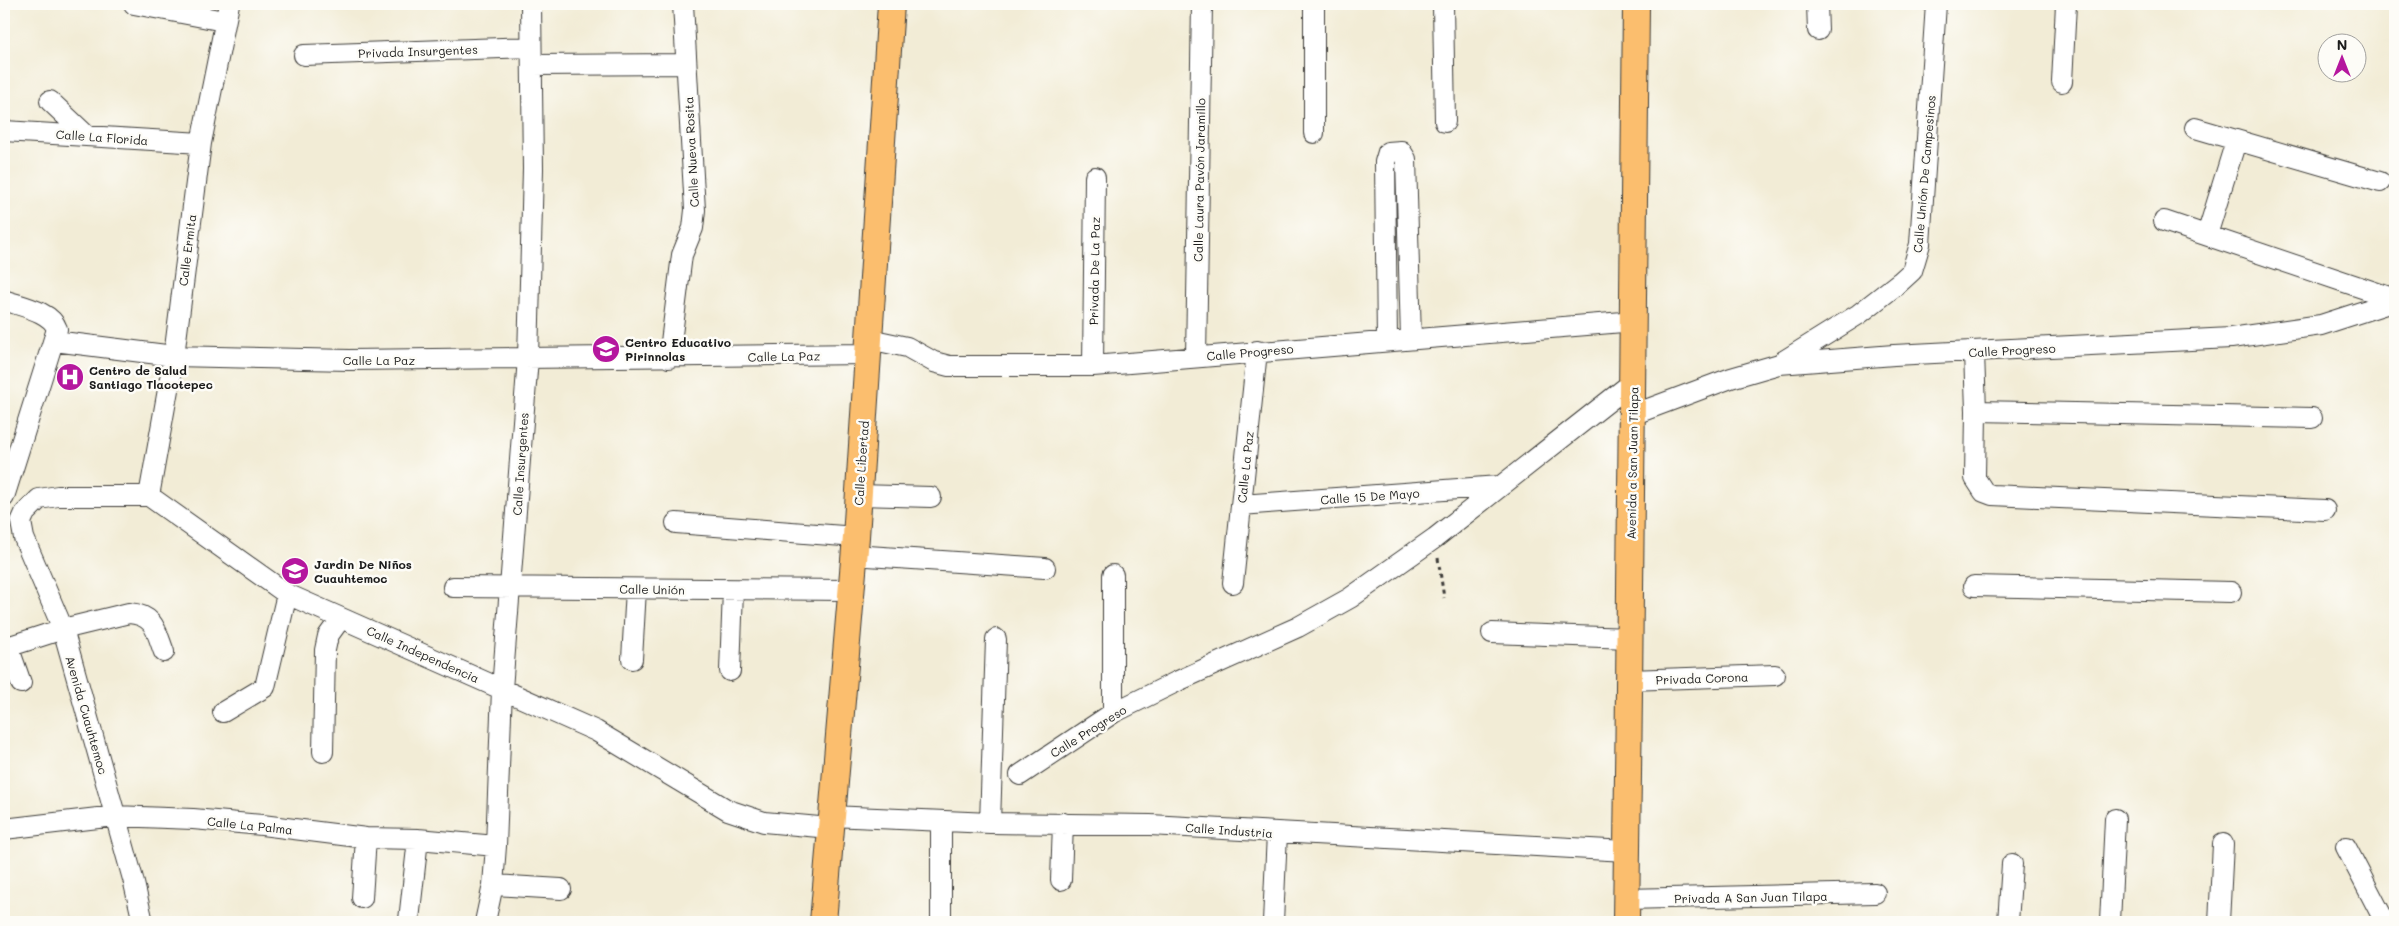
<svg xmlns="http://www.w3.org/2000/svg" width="2399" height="926" font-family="Mali,sans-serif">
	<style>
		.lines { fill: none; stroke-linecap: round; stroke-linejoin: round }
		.minor-casing { stroke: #3c3b38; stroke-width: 22 }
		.major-casing { stroke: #3c3b38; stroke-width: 28 }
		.path { stroke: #3c3b38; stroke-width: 3; stroke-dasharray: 4 4; stroke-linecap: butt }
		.minor { stroke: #fff; stroke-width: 20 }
		.major { stroke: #fbbe6e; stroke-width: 26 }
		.labels { text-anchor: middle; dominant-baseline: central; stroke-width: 5; stroke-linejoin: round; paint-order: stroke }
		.street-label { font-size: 12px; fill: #1c1c1c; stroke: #fdfcf7 }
		.poi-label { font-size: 12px; font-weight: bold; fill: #1c1c1c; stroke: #fdfcf7; text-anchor: start }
	</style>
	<rect width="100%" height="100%" fill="#fdfcf7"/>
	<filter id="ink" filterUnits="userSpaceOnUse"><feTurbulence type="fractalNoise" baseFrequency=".02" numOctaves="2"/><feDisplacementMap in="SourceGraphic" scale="10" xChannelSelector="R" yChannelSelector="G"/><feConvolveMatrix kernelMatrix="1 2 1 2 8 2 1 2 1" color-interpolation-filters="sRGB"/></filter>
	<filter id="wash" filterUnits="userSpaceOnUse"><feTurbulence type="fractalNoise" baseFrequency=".0096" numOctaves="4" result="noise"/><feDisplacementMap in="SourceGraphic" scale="20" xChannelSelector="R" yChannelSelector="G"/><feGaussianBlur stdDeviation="1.12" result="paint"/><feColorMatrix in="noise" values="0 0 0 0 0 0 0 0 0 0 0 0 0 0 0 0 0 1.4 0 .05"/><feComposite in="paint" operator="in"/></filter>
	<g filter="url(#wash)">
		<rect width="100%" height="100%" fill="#f2ecd6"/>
	</g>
	<g filter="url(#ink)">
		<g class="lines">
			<defs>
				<path id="minor" d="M134,4L224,21
					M1314,4V133
					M1443,4L1445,122
					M1817,4L1818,30
					M304,55L531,47
					M532,65L685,64
					M2062,82L2066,4
					M50,101L87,136
					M2195,128L2380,182
					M4,131L201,143
					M2164,221L2395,299
					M2207,235L2236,141
					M4,300C20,306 51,311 57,329L4,497
					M869,339L907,347L934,362L949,366H1093L1635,321
					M54,341L174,356L349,360L868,354
					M1387,341L1385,162L1388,152L1401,151L1406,159L1411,339
					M1974,352L1976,411L1975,478L1984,492L1992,495L2325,510
					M1196,357L1202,4
					M669,358L682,255L693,228L695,210L683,4
					M1782,362L1859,314L1900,282L1912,271L1920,244L1936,4
					M1093,366L1095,177
					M1976,411L2312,418
					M1632,415L1731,378L1779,364L1894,355L2231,338L2321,325L2395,301
					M859,495L931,497
					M149,496L174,356L201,143L229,4
					M1241,505L1499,486
					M676,523L856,537
					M853,555L1045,568
					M1113,575V713
					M1233,583L1257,351
					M1974,586L2231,592
					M453,587L850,590
					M1492,633L1630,638
					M8,646L21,683
					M4,648L63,629L129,613C155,615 156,631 164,652
					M632,659L636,589
					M730,671L733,590
					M1629,680L1775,675
					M223,712L265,687L287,594
					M323,752L325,650L328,636L341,618
					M1020,775L1113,713L1178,681L1298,627L1350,598L1435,538L1633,382
					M831,816L990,823L1150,825L1626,851
					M941,821V922
					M990,823L996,639
					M4,829L115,816L193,819L262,825L366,838L418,839L496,846
					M2346,847L2385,922
					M1061,880L1063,823
					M493,885L561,889
					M362,898L366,838
					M1626,899L1875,893
					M409,920L418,839
					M143,922L133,879L63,629L24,538L21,522L25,513L39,499L58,496H149L287,594L596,731L728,810L764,822L830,828
					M485,922L493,885L496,846L502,689L528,358L533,169L531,4
					M1273,922L1277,833
					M2008,922L2012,864
					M2110,922L2115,819
					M2219,922L2223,844"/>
				<path id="major" d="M823,922L856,537L891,4
					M1626,922C1630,616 1635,310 1636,4"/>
			</defs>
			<use href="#minor" class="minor-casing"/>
			<use href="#major" class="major-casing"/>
			<path class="path" d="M1438,558L1444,598"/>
			<use href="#minor" class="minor"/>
			<use href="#major" class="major"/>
		</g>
	</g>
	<defs>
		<symbol id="school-disc" viewBox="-11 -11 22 22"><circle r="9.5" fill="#b5179e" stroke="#fdfcf7"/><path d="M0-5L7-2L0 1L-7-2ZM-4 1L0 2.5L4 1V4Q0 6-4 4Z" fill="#fff"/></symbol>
		<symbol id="hospital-disc" viewBox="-11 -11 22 22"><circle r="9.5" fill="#b5179e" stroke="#fdfcf7"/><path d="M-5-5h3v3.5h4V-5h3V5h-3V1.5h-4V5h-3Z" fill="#fff"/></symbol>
	</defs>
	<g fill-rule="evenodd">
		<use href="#school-disc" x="590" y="333" width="32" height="32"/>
		<use href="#hospital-disc" x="54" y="361" width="32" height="32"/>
		<use href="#school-disc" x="279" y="555" width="32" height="32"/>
	</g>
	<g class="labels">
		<g class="street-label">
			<text transform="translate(418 51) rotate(-2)">Privada Insurgentes</text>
			<text transform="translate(102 137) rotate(4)">Calle La Florida</text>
			<text transform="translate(691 152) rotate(-93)">Calle Nueva Rosita</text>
			<text transform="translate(1924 174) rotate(-85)">Calle Unión De Campesinos</text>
			<text transform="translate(1199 180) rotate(-89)">Calle Laura Pavón Jaramillo</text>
			<text transform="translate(187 250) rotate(-83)">Calle Ermita</text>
			<text transform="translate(1094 271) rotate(-89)">Privada De La Paz</text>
			<text transform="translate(2012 350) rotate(-3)">Calle Progreso</text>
			<text transform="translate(1250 352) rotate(-5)">Calle Progreso</text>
			<text transform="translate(784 356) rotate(-1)">Calle La Paz</text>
			<text x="379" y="360">Calle La Paz</text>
			<text transform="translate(861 463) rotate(-86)">Calle Libertad</text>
			<text transform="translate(1632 463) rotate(-89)">Avenida a San Juan Tilapa</text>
			<text transform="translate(520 464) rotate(-86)">Calle Insurgentes</text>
			<text transform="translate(1245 467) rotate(-84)">Calle La Paz</text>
			<text transform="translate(1370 496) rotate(-4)">Calle 15 De Mayo</text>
			<text transform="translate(652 589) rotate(1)">Calle Unión</text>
			<text transform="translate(423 654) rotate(24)">Calle Independencia</text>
			<text transform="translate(1702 678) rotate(-2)">Privada Corona</text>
			<text transform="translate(87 715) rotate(74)">Avenida Cuauhtemoc</text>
			<text transform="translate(1088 731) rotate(-32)">Calle Progreso</text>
			<text transform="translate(250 825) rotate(6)">Calle La Palma</text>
			<text transform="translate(1229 830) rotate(4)">Calle Industria</text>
			<text transform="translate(1751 897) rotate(-1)">Privada A San Juan Tilapa</text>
		</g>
		<g class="poi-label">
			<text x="625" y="342">Centro Educativo<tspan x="625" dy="14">Pirinnolas</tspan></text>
			<text x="89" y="370">Centro de Salud<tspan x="89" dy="14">Santiago Tlacotepec</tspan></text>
			<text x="314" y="564">Jardin De Niños<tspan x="314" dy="14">Cuauhtemoc</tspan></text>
		</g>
	</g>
	<rect width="2399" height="926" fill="none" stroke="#fdfcf7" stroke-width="20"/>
	<g transform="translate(2342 58)"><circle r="24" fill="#fdfcf7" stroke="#a3a29f"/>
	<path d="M0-4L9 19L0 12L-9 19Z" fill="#b5179e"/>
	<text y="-8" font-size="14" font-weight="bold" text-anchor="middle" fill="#1c1c1c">N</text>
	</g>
</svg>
